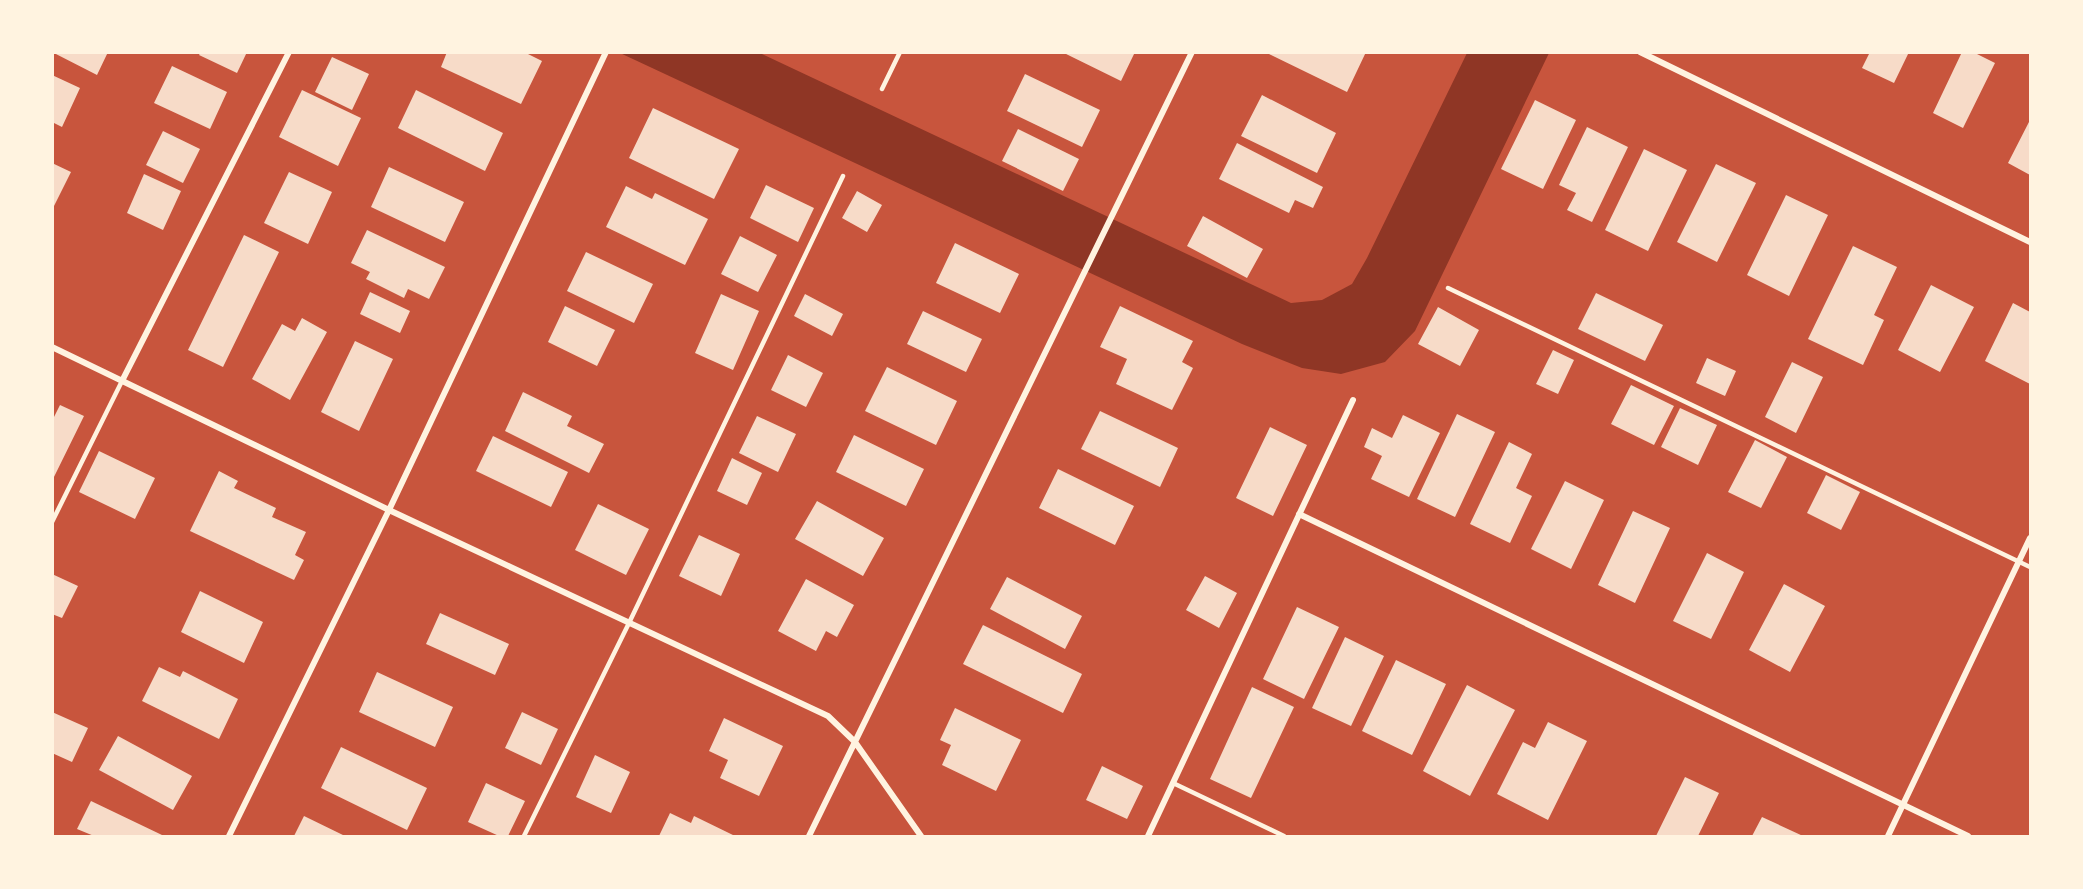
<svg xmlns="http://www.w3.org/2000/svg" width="2083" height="889" font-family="'Fira Sans',sans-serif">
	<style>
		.water { fill: #8f3625 }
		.building { fill: #f7dbc8 }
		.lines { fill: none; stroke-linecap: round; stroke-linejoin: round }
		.service { stroke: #fff3e0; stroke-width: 4.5 }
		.minor { stroke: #fff3e0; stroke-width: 6 }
	</style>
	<rect width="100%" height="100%" fill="#c8553d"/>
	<path class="water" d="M620,53H760L1291,303L1322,300L1352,284L1367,258L1467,53H1549L1415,331L1385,362L1341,374L1302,368L1242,344Z"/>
	<path class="building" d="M52,52H108L97,75Z
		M201,52H247L237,73L199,55Z
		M447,52H524L542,61L521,104L441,67Z
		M1062,52H1135L1121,81Z
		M1270,52H1366L1347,92L1269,54Z
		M1870,52H1909L1894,83L1862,68Z
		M1962,52H1973L1995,63L1963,128L1933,113Z
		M332,57L369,74L352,110L315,92Z
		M172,66L227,92L210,129L154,103Z
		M1025,74L1100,110L1082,147L1007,111Z
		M52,75L80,88L62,127L52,122Z
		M302,90L361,118L338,166L279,137Z
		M416,90L503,133L485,171L398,128Z
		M1262,95L1336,133L1317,173L1241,136Z
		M1535,100L1576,120L1543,189L1501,169Z
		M653,108L739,149L714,199L629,158Z
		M2030,120V175L2008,163Z
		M1587,127L1628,147L1592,222L1567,210L1576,193L1559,185Z
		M1018,129L1079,159L1063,191L1002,161Z
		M163,131L200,149L183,183L146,165Z
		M1237,143L1323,187L1313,208L1295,200L1289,213L1219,179Z
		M1644,149L1687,170L1648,251L1605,230Z
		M52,163L71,172L52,210Z
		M1716,164L1756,183L1717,262L1677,242Z
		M389,167L464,202L445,242L371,207Z
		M289,172L332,192L308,244L264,223Z
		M144,174L181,191L163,230L127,213Z
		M766,185L814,208L798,242L750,218Z
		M626,186L652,199L655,193L708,219L685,265L606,227Z
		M857,191L882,205L867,232L842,218Z
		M1786,195L1828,215L1789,296L1747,275Z
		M1203,216L1263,249L1247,278L1187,246Z
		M367,230L445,267L429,299L408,289L404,298L366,279L370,272L351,263Z
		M244,235L279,252L223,367L188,350Z
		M740,236L777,255L758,292L721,274Z
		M955,243L1019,274L1000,313L936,283Z
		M1853,246L1897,267L1874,315L1884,320L1863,365L1808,339Z
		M586,252L653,284L634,323L567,291Z
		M1931,285L1974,307L1940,372L1898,350Z
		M370,292L410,311L400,333L360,314Z
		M1596,293L1663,325L1645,361L1578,329Z
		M721,294L759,311L733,370L695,353Z
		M805,294L843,314L832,336L794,316Z
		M2013,303L2030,312V384L1985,361Z
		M565,306L615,330L597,366L548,342Z
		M1120,306L1193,341L1182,362L1193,368L1172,410L1116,384L1127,359L1100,347Z
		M1438,307L1479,330L1460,366L1418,344Z
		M923,311L982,339L966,372L907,344Z
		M302,318L327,332L290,400L252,379L282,324L295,331Z
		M355,341L393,359L359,431L321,412Z
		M1553,350L1574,360L1558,394L1536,384Z
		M788,355L823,373L806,407L771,390Z
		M1707,358L1736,371L1725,396L1696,383Z
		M1792,362L1823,377L1796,433L1765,417Z
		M887,367L957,401L936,445L865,411Z
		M1631,385L1674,406L1654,445L1611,424Z
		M523,392L572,416L567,426L604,444L589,473L505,431Z
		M60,405L84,416L52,481V421Z
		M1680,408L1717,425L1698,465L1661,447Z
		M1100,411L1178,448L1160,487L1081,449Z
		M1457,414L1495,432L1455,517L1417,499Z
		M1403,415L1440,433L1409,497L1371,479L1382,456L1364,447L1372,428L1392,438Z
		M757,416L796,434L778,472L739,453Z
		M1270,427L1307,445L1273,516L1236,498Z
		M854,435L924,469L906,506L836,472Z
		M493,436L568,472L551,507L476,471Z
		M1755,440L1787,457L1761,508L1728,492Z
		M1509,442L1532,454L1516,488L1532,496L1510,543L1470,524Z
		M99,451L155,478L135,519L79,492Z
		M732,458L762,473L747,505L717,491Z
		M1058,469L1134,506L1115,545L1039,508Z
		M219,471L238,481L234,488L276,508L272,517L306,532L295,555L304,560L294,580L190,531Z
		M1826,475L1860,492L1841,530L1807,513Z
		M1565,481L1604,500L1571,569L1531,549Z
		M817,501L884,538L863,576L795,539Z
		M598,504L649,529L626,575L575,550Z
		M1633,511L1670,528L1635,603L1598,585Z
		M699,535L740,554L721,596L679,576Z
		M1707,553L1744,572L1711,639L1673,621Z
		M52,574L78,586L62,618L52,614Z
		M1205,576L1237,593L1219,628L1186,610Z
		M1007,577L1082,616L1065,649L990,609Z
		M806,579L854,605L837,637L826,631L816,651L778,631Z
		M1784,584L1825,606L1790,672L1749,650Z
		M200,591L263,622L244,663L181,632Z
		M1297,607L1339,627L1304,699L1263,679Z
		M440,613L509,644L495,675L426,644Z
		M983,625L1082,674L1063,713L963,664Z
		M1345,637L1384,656L1351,726L1312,708Z
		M1396,660L1446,684L1412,755L1362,731Z
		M159,667L180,677L183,671L238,699L219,739L142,701Z
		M377,672L453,707L435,747L359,712Z
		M1467,685L1515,710L1470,796L1423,771Z
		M1252,687L1294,707L1251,798L1210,779Z
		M955,708L1021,740L996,791L942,765L951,745L940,740Z
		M52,712L88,728L72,762L52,753Z
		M522,712L558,729L541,765L505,748Z
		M724,718L783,746L759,796L720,778L728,760L709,751Z
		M1548,722L1587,741L1548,820L1497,794L1523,742L1535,748Z
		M118,736L192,776L173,810L99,770Z
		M341,747L427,788L407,830L321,788Z
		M595,755L630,772L611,813L576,797Z
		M1102,766L1143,786L1127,819L1086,800Z
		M1685,777L1719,793L1698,836H1656Z
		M486,783L525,801L508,836H499L468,822Z
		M91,801L162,835L161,836H94L77,829Z
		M670,813L691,823L694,816L735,836H659Z
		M304,816L345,836H294Z
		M1762,817L1803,836H1752Z"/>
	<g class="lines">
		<path class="service" d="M882,89L900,52
			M1448,288L2030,567
			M52,522L122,381
			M1173,783L1284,836
			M524,836L629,623L843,176"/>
		<path class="minor" d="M1640,52L2030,242
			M52,347L389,510L828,716L855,742L921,836
			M122,381L289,52
			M1299,514L1968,836
			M229,836L389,510L606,52
			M809,836L1192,52
			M1148,836L1353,400
			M1888,836L2030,538"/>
	</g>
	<rect width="2083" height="889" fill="none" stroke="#fff3e0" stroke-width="108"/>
</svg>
